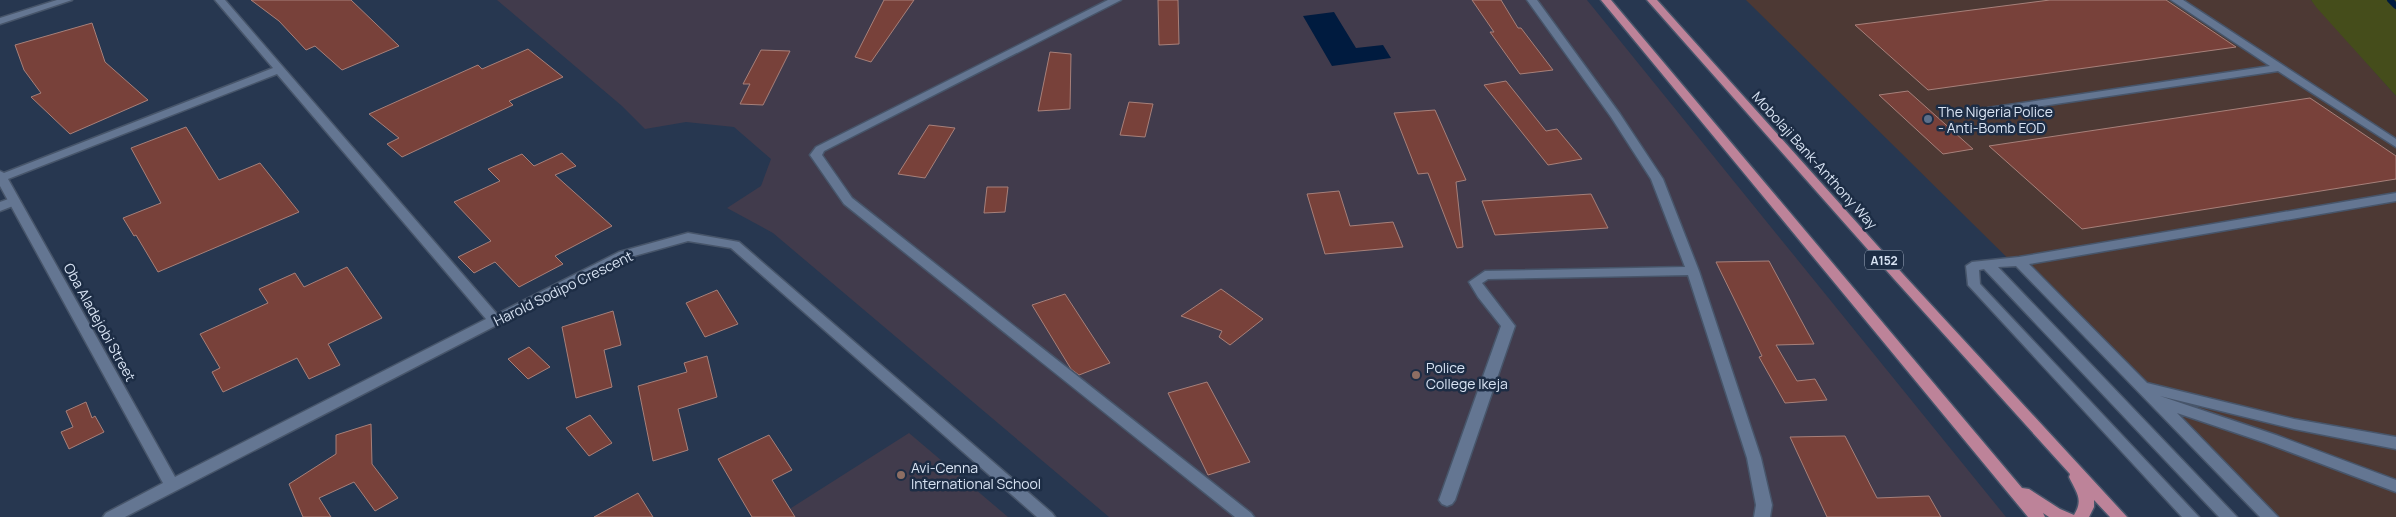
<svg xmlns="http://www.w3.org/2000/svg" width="2396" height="517" font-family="Manrope,sans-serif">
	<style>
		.commercial { fill: #4d3934 }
		.education { fill: #413b4c }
		.green { fill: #454d1b }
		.water { fill: #001b3f }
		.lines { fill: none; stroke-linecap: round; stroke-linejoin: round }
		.stream { stroke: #001b3f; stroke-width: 6 }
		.building { fill: #78413a; stroke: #a7807a }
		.lane-casing { stroke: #47556a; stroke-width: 3 }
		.street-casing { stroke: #47556a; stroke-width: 3 }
		.primary-casing { stroke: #47556a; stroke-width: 3 }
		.lane { fill: #647692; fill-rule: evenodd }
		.street { fill: #647692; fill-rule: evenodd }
		.primary { fill: #bd8399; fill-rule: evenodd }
		.service-dot { fill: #5c6f8a; stroke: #1d2d45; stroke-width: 2 }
		.education-dot { fill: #8d6e63; stroke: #1d2d45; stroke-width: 2 }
		.labels { text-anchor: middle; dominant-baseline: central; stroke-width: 5; stroke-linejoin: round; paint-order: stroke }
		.shield { fill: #1d2d45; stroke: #a0acbf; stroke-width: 1 }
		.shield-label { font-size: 12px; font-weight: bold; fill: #d8e3f3 }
		.poi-label { font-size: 14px; fill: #d8e3f3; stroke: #1d2d45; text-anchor: start }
		.street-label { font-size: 14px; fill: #d8e3f3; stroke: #1d2d45 }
	</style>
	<rect width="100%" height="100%" fill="#273750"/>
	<path class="commercial" d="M1746,0H2311L2396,96V517H2270Z"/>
	<path class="education" d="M497,0H1587L2006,517H1109L773,233L727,208L761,186L771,159L734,127L686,122L645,129L622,106Z
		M909,433L1008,517H777Z"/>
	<path class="green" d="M2311,0H2396V96L2316,7Z"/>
	<path class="water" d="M1334,12L1356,48L1383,45L1391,58L1332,66L1303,16Z"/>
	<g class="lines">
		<path class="stream" d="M2390,0L2396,6"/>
	</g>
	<path class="building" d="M251,0H351L399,46L342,70L315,46L306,50L279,21Z
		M884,0H914L871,62L855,57Z
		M1158,0H1178L1179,44L1159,45Z
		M1472,0H1501L1518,28H1521L1553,70L1520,74L1490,32H1494Z
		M2050,0H2166L2236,47L1928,90L1855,25Z
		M92,23L105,62L148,100L70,134L31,97L41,93L24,70L15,45Z
		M528,49L563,77L509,101L513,105L402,157L387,144L399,138L369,114L478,65L482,69Z
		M761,50L790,51L763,105L740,104L750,84H743Z
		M1050,52L1071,54L1070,109L1038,111Z
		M1506,81L1546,131L1557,129L1582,159L1548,165L1484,85Z
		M1908,91L1973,149L1943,154L1879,95Z
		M2310,98L2396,156V179L2082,229L1989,146Z
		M1129,102L1153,104L1145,137L1120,135Z
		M1435,110L1466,180L1456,182L1463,247L1457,248L1428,173L1418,174L1394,113Z
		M929,125L955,128L925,178L898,174Z
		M186,127L219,180L260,163L299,212L158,272L136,235L134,236L123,218L161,203L131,148Z
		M562,153L576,166L555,175L612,226L555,256L563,264L519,287L495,262L474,273L458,257L491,241L454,202L500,181L488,169L522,154L534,166Z
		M987,187H1008L1005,212L984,213Z
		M1339,191L1350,226L1393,222L1403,247L1325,254L1307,194Z
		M1591,194L1608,228L1495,235L1482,201Z
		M1769,261L1814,344L1776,345L1797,381L1815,379L1827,400L1785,403L1759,357L1762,356L1716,262Z
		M347,267L382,318L328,344L340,365L309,379L297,358L223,392L212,372L220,368L200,334L268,303L259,289L295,273L304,287Z
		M1221,289L1263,319L1230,345L1219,337L1222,331L1181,316Z
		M717,290L738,324L705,337L686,303Z
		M1065,294L1110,363L1079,375L1071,369L1032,305Z
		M613,311L621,345L604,350L612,387L576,398L562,327Z
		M529,347L550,367L528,379L508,359Z
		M707,356L717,397L678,409L688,450L653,461L638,386L687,372L684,363Z
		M1207,382L1250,462L1208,475L1168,393Z
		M86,402L92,418L95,416L104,432L69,449L61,432L73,427L66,411Z
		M590,415L612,443L589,456L566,428Z
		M371,424L372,464L398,498L375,511L354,482L319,498L331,517H303L289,484L336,454V435Z
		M769,435L792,470L772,480L795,517H752L718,459Z
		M1845,436L1877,498L1929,496L1941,517H1827L1790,437Z
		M638,493L653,517H594Z"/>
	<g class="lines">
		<defs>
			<path id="lane" d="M1108,0H1121L824,151L822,155L852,198L1251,513L1254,517H1235L844,204L810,155L816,147Z
				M1527,0H1537L1620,114L1663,179L1699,271L1761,458L1772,505L1770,517H1754L1756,505L1747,458L1688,275L1488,279L1482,283L1515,326L1455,500L1452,504L1447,506L1442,504L1439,500L1501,326L1478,297L1469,282L1485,271L1685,267L1651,179L1611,117Z
				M2171,0H2183L2396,139V147L2278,71L1988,114L1983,111L1988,108L2270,66Z
				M2396,193V201L2029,264L2147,383L2294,419L2396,437V449L2294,429L2160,396L2276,435L2396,480V492L2266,443L2177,413L2278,517H2260L2016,266L1998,267L2237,517H2219L1984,269L1979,270L1980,284L2199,517H2182L1968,285L1966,266L1972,262L2019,257Z
				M14,197L20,201L18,204L0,211V202Z"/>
			<path id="street" d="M57,0H72L0,24V18Z
				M215,0H225L497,314L619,252L688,233L739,242L1052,513L1055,517H1037L731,248L688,241L627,258L125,517H103L106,513L163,483L0,186V171L4,173L273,68ZM277,74L486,319L175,477L8,179Z"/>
			<path id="primary" d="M1601,0H1611L2022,488L2029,489L2060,509L2074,515C2084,499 2076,492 2069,477L2070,474L1894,279L1647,0H1657L1902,273L2127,517H2110L2094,500V507L2089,517H2049L2043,513L2045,517H2028Z"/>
		</defs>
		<use href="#lane" class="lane-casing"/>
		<use href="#street" class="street-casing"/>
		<use href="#primary" class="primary-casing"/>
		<use href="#lane" class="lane"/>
		<use href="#street" class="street"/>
		<use href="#primary" class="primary"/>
	</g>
	<circle class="service-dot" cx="1928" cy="119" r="5"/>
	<g class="education-dot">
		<circle cx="1416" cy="375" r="5"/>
		<circle cx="901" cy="475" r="5"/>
	</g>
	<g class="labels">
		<rect class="shield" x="1865" y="250.5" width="38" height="19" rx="4"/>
		<g class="shield-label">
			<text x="1884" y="260">A152</text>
		</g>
		<g class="poi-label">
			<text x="1938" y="111">The Nigeria Police<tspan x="1938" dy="16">- Anti-Bomb EOD</tspan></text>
			<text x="1426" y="367">Police<tspan x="1426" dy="16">College Ikeja</tspan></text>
			<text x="911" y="467">Avi-Cenna<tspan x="911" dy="16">International School</tspan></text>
		</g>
		<g class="street-label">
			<text transform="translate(1815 160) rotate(48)">Mobolaji Bank-Anthony Way</text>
			<text transform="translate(563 288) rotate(-26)">Harold Sodipo Crescent</text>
			<text transform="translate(100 322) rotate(61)">Oba Aladejobi Street</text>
		</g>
	</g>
</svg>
